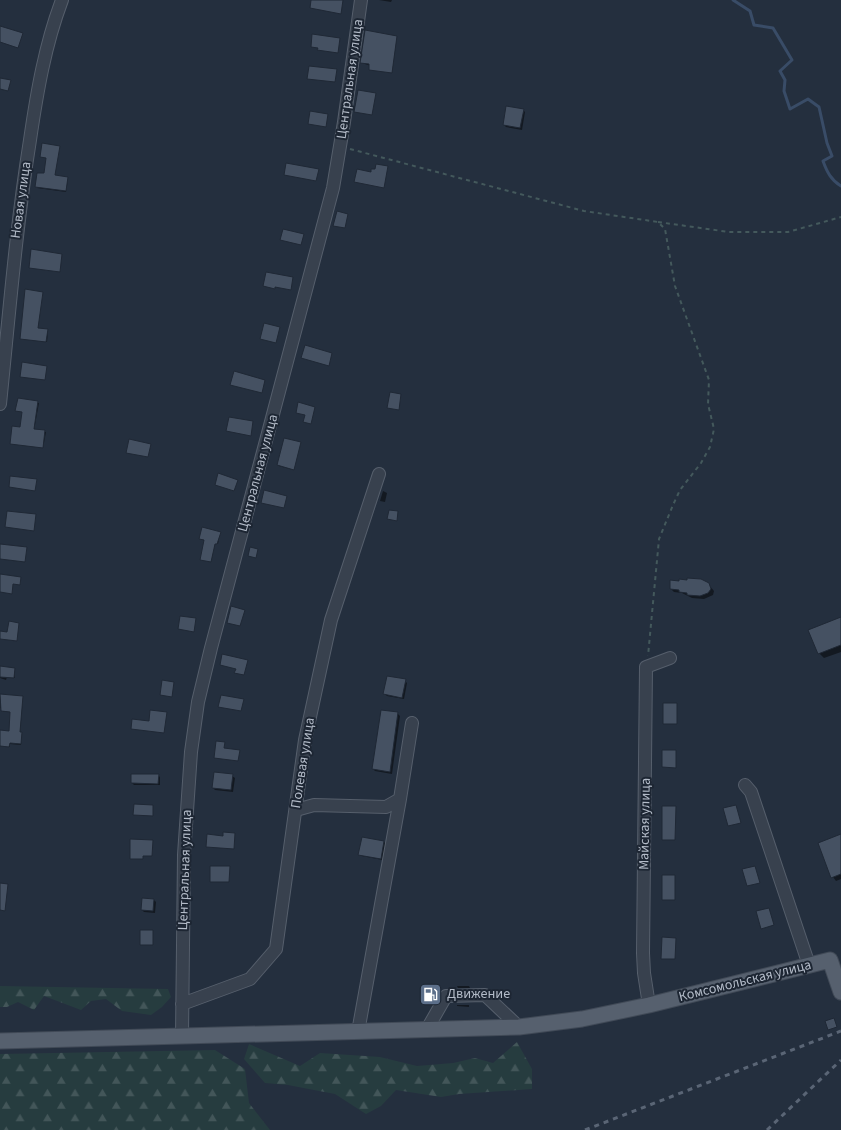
<svg xmlns="http://www.w3.org/2000/svg" width="841" height="1130" font-family="'Source Sans 3',sans-serif">
	<style>
		.forest { fill: url(#forest-firs) }
		.shadow { fill: #0007 }
		.lines { fill: none; stroke-linecap: round; stroke-linejoin: round }
		.stream { stroke: #394c67; stroke-width: 3 }
		.building { fill: #455162; stroke: #1f2835 }
		.minor-casing { stroke: #565f6c; stroke-width: 14 }
		.major-casing { stroke: #414a57; stroke-width: 17 }
		.path { stroke: #44595c; stroke-width: 2; stroke-dasharray: 4 4; stroke-linecap: butt }
		.minor { stroke: #38414e; stroke-width: 12 }
		.major { stroke: #56606e; stroke-width: 15 }
		.rail { stroke: #5a6575; stroke-width: 3; stroke-dasharray: 5 5; stroke-linecap: butt }
		.labels { text-anchor: middle; dominant-baseline: central; stroke-width: 4; stroke-linejoin: round; paint-order: stroke }
		.street-label { font-size: 14px; fill: #b4bcc9; stroke: #1d2633 }
		.poi-label { font-size: 14px; fill: #b4bcc9; stroke: #1d2633; text-anchor: start }
	</style>
	<defs>
		<pattern id="forest-firs" width="22" height="20" patternUnits="userSpaceOnUse" patternTransform="scale(1.25)"><rect width="22" height="20" fill="#263c3f"/><path d="M5 1l3.5 6h-7zM16 11l3.5 6h-7z" fill="#435659"/></pattern>
	</defs>
	<rect width="100%" height="100%" fill="#242f3e"/>
	<path class="forest" d="M0,986L168,989L171,997L162,1007L151,1015L122,1011L106,999L91,1001L81,1010L44,996L34,1010L18,1002L7,1007H0Z
		M517,1042L532,1069V1089L459,1094L441,1097L396,1090L381,1106L366,1114L335,1094L288,1085L265,1083L244,1059L249,1044L300,1066L320,1053L380,1057L417,1066L453,1063L475,1058L493,1063Z
		M215,1050L245,1069L249,1103L270,1130H0V1054Z"/>
	<path class="shadow" d="M379,0H392L391,2Z
		M397,37L392,73L362,63Z
		M523,110L525,112L522,130L506,127L504,125Z
		M59,148L55,176L68,179L66,192L37,188L45,175L47,158L41,157Z
		M42,293L38,329L48,331L47,342L22,339Z
		M19,400L39,403L34,430L46,432L43,448L12,444L21,428L23,412L17,411Z
		M300,444L294,470L279,466V465Z
		M383,491L387,493L385,502L380,501Z
		M220,533L218,544H215L211,562L202,560L205,541L201,539Z
		M709,585L714,591L713,595L704,599L692,598L682,593L674,592L671,589Z
		M841,619V652L824,658L819,653Z
		M0,668L15,669V678L7,677L6,680L0,678Z
		M405,681L407,683L404,699L387,696L385,694Z
		M0,696L23,698L20,733L22,734L21,745L10,744V747L0,746V731L10,732L12,712H3V709L0,708Z
		M397,713L400,716L392,774L375,771L373,769Z
		M158,775L160,777V785H134L132,783Z
		M232,776L235,778L233,792L215,790L213,788Z
		M841,835V879L836,881L833,877Z
		M384,842L386,844L383,860L362,856L360,854Z
		M154,900L156,902L155,913L144,912L142,910Z
		M457,986H469L470,988H458Z
		M457,1005H469V1007L457,1006Z"/>
	<g class="lines">
		<path class="stream" d="M733,0L750,11L754,25L773,28L792,60L780,71L785,80L784,91L790,109L808,99L819,107L827,143L832,156L823,161C827,172 831,180 841,186"/>
	</g>
	<path class="building" d="M311,0H343L341,14L310,8Z
		M0,26L23,33L18,48L0,42Z
		M365,30L397,36L392,73L369,70V64L360,63Z
		M312,34L340,38L338,53L317,50L318,48L311,47Z
		M309,66L337,69L335,82L307,79Z
		M0,78L11,80L8,91L0,89Z
		M358,90L376,93L372,115L354,112Z
		M506,106L524,109L520,128L503,125Z
		M310,111L328,114L326,127L308,124Z
		M42,143L60,146L55,175L68,177L66,191L35,187L37,173H44L46,158L40,157Z
		M286,163L319,169L316,181L284,175Z
		M376,164L388,166L384,188L354,182L357,169L371,172V169H375Z
		M337,211L348,214L345,228L333,226Z
		M283,229L304,234L301,245L280,240Z
		M31,249L62,254L60,272L29,268Z
		M266,272L293,277L291,290L275,287V289L263,286Z
		M25,289L43,292L38,328L48,329L46,342L20,339Z
		M264,323L280,327L276,343L260,339Z
		M305,345L332,353L329,366L301,358Z
		M22,362L47,366L45,380L20,377Z
		M234,371L265,380L262,393L230,385Z
		M390,392L401,394L399,410L387,408Z
		M18,398L38,401L34,429L45,430L43,448L10,444L12,426L20,427L22,412L15,411Z
		M298,402L315,407L311,424L303,422L305,415L296,413Z
		M229,417L253,421L251,436L226,431Z
		M284,438L301,442L294,470L277,465Z
		M129,439L151,444L148,457L126,453Z
		M218,473L238,480L234,491L215,485Z
		M10,476L37,479L35,491L9,487Z
		M264,490L287,496L284,508L261,503Z
		M389,510L398,511L397,521L387,519Z
		M7,511L36,514L34,531L5,527Z
		M202,527L221,532L217,544H215L211,562L200,560L204,540L199,539Z
		M0,544L27,547L25,562L0,559Z
		M250,547L258,549L256,558L248,556Z
		M0,574L21,577L20,585L13,584L12,594L0,592Z
		M687,578L701,579L709,583L711,589L708,593L700,596L687,595V593L679,592V590L670,589V580L679,581V579L687,580Z
		M231,606L245,610L240,626L227,623Z
		M180,616L196,618L194,632L178,629Z
		M841,617V645L818,654L808,630Z
		M9,621L19,623L17,641L0,639V631L7,632Z
		M222,654L248,660L244,675L234,673L236,669L220,665Z
		M0,666L15,668L14,678L0,677Z
		M387,676L406,679L402,698L383,694Z
		M162,680L174,682L172,697L160,695Z
		M0,694L23,696L20,732H22L21,744L10,743L9,747L0,746V730L9,731L10,712L1,711Z
		M221,695L244,699L241,711L218,707Z
		M663,703H677V724H663Z
		M150,710L167,712L164,733L131,729L132,719L149,721Z
		M381,710L398,712L390,772L372,769Z
		M216,741L225,742L224,748L240,750L238,761L214,758Z
		M662,750H676V768L662,767Z
		M214,772L233,774L231,790L212,788Z
		M131,774H159L158,784L131,783Z
		M134,804L153,805V816L133,815Z
		M736,805L741,823L728,826L723,808Z
		M662,806H676L675,840H662Z
		M223,832L235,833L234,849L206,847L207,834L223,836Z
		M841,834V874L831,878L818,843Z
		M362,837L384,841L381,859L358,855Z
		M130,839L153,840L152,856H143V859H130Z
		M210,866H230L229,882H210Z
		M755,866L760,883L747,886L742,869Z
		M662,875H675V900H662Z
		M0,883L8,884L5,911L0,910Z
		M142,898L154,899L153,911L141,910Z
		M769,908L774,925L761,929L756,911Z
		M140,930H153V945H140Z
		M662,937L676,938L675,959H661Z
		M834,1018L837,1027L828,1030L825,1021Z"/>
	<g class="lines">
		<defs>
			<path id="minor" d="M0,404C9,316 16,228 30,140C37,92 45,45 62,0
				M745,785L751,792L809,965
				M296,810L314,805L386,807L400,799
				M182,1004L250,979L276,949L305,740L331,620L379,474
				M649,1005L644,973L643,953L646,667L670,658
				M426,1031L446,996L485,995L519,1027
				M358,1032L400,799L412,723
				M182,1036L184,855L191,752L198,702L211,648L333,188L344,122L361,0"/>
			<path id="major" d="M0,1041L519,1027L582,1019L649,1005L830,960L841,992"/>
		</defs>
		<use href="#minor" class="minor-casing"/>
		<use href="#major" class="major-casing"/>
		<path class="path" d="M350,149L584,211L658,222L665,229L675,286L709,380L708,404L714,429L710,447L701,463L680,490L673,505L659,539L648,656
			M658,222L729,232H788L841,217"/>
		<use href="#minor" class="minor"/>
		<use href="#major" class="major"/>
		<path class="rail" d="M585,1130L841,1031
			M767,1130L841,1060"/>
	</g>
	<defs>
		<symbol id="fuel-square" viewBox="-11 -11 22 22"><rect x="-9" y="-9" width="18" height="18" rx="4" fill="#5c6f8a" stroke="#1d2633"/><path d="M-5.5-6h7V0h2V4h1.3V-2.5L3-4.5l.8-.8L6-3V5H2.5V1h-1V6h-7ZM-4.2-4.7v3.2H.2V-4.7Z" fill="#fff"/></symbol>
	</defs>
	<g fill-rule="evenodd">
		<use href="#fuel-square" x="418" y="982" width="25" height="25"/>
	</g>
	<g class="labels">
		<g class="street-label">
			<text transform="translate(350 79) rotate(-82)">Центральная улица</text>
			<text transform="translate(21 200) rotate(-82)">Новая улица</text>
			<text transform="translate(258 473) rotate(-75)">Центральная улица</text>
			<text transform="translate(303 763) rotate(-81)">Полевая улица</text>
			<text transform="translate(645 824) rotate(-89)">Майская улица</text>
			<text transform="translate(185 870) rotate(-88)">Центральная улица</text>
			<text transform="translate(745 981) rotate(-14)">Комсомольская улица</text>
		</g>
		<g class="poi-label">
			<text x="447" y="994">Движение</text>
		</g>
	</g>
</svg>
